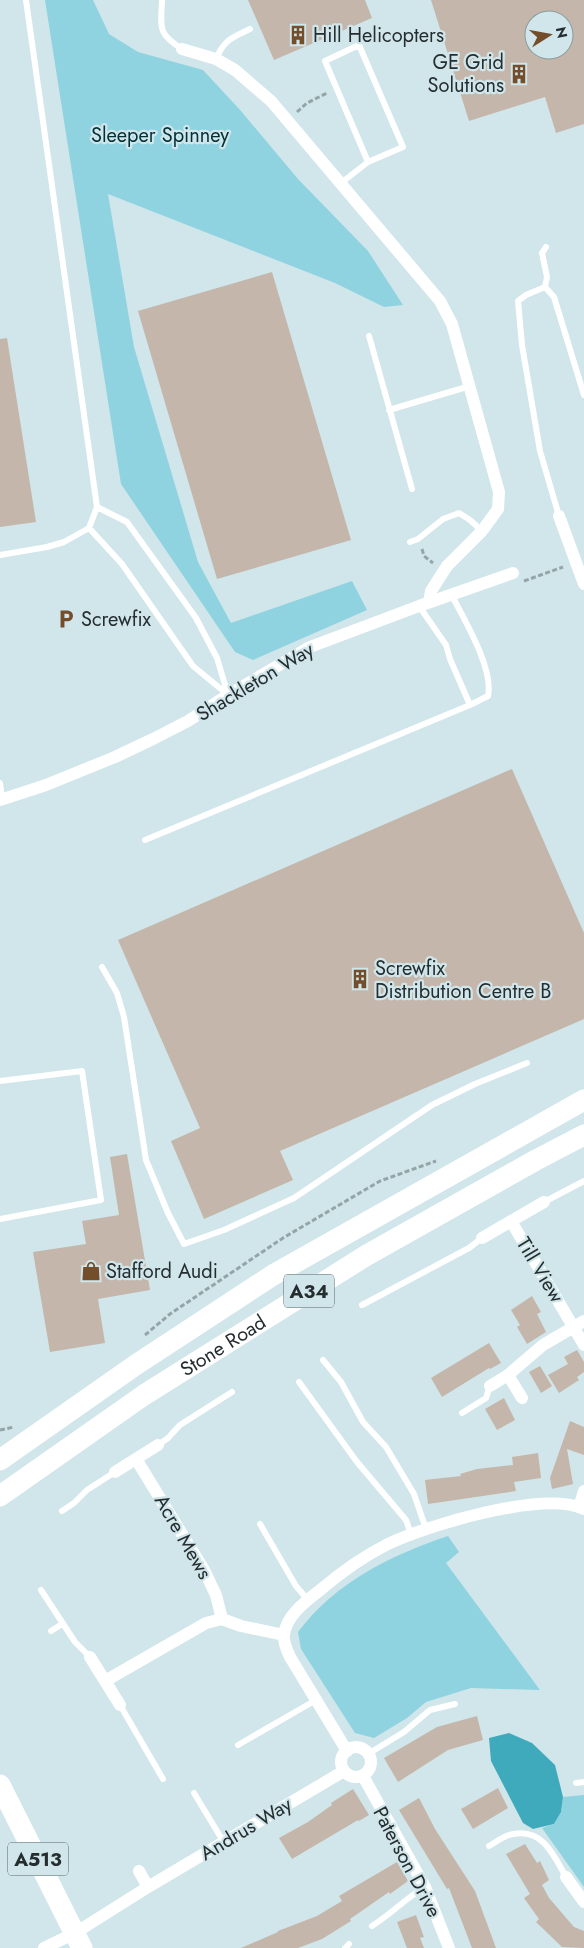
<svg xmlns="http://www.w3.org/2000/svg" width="584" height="1948" font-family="Jost,sans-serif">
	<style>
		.green { fill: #8fd3e1 }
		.water { fill: #40aabd }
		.building { fill: #c4b6aa; fill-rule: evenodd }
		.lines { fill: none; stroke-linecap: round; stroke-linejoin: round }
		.path { stroke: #94a5a8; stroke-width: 3; stroke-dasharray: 5 2.5; stroke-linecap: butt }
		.service { stroke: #fff; stroke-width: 6 }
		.minor { stroke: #fff; stroke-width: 12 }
		.trunk { stroke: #fff; stroke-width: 21 }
		.labels { text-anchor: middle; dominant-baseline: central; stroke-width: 4.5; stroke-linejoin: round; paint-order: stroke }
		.shield { fill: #d0e6ea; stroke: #586467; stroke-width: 1 }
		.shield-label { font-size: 19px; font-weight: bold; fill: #252d2f }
		.poi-label { font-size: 20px; fill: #252d2f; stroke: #d0e6ea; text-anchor: start }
		.park-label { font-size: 20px; fill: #003038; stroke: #d0e6ea }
		.street-label { font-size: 20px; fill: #252d2f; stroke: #d0e6ea }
	</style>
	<rect width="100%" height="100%" fill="#d0e6ea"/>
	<path class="green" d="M45,0H93L109,34L138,52L203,70L241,111L298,179L368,251L403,305L384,307L335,283L108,194L134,347L198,562L231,623L352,581L367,610L253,660L235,652L121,484Z
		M448,1536L459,1552L446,1563L540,1690L471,1688L426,1702L407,1718L374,1738L355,1733L301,1649L298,1632C336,1582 389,1556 448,1536Z
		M584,1795V1887L542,1828L554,1824L561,1812L563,1797Z"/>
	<path class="water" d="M509,1733L532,1743L555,1765L563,1797L561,1812L554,1824L533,1829L523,1823L491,1761L489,1738Z"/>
	<path class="building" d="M248,0H365L372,18L274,60Z
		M431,0H584V124L556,133L545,97L469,121ZM534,20H564V50H534Z
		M272,272L351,540L217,579L138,311Z
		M7,338L36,522L0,527V339Z
		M512,769L584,933V1019L280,1151L293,1180L204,1219L171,1141L200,1128L118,940Z
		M127,1154L150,1290L98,1299L105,1343L50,1352L33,1252L86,1244L82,1221L119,1215L110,1157Z
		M532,1296L541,1312L537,1314L546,1332L527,1344L517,1327L520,1325L511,1310Z
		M489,1343L501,1363L490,1369L489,1368L442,1397L431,1378Z
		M577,1350L584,1362V1372L577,1377L579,1380L559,1393L548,1375L568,1364L564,1357Z
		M540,1366L552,1386L541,1393L529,1372Z
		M504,1398L515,1420L497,1430L485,1409Z
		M570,1421L584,1427V1455L567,1449L573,1484L552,1489L550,1478Z
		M538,1453L541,1478L514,1482L516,1491L428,1504L425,1480L461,1476L460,1474L477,1469L513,1465L512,1457Z
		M477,1716L483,1740L448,1750L398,1782L384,1758L437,1727Z
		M498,1788L508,1808L473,1829L461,1809Z
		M353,1789L369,1815L359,1821L358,1820L292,1859L279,1838L308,1822L332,1805L331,1803Z
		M419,1798L435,1829L475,1891L496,1948H472L449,1888L447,1889L399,1810Z
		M525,1844L537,1863L540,1861L549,1880L542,1885L549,1898L574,1927L584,1931V1948L562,1947L536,1922L539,1919L524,1898L530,1894L506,1854Z
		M397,1862L408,1881L390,1894L389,1892L350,1919L351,1921L322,1939L298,1948H241L278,1932V1931L317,1916L342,1901L339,1896Z
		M416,1915L424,1937L420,1938L424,1948H407L397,1922Z"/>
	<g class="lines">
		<path class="path" d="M297,112L307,103L327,93
			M422,549L424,556L433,563
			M524,581L563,567
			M145,1335L170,1314L283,1238L380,1181L436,1161
			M0,1430L14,1427"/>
		<path class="service" d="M162,0C161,28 157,33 182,49
			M216,59C224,40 231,38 250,29
			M341,183L368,162L403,147L359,45L325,61L368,162
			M545,287L547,277L542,253L546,247
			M369,336L412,489
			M389,410L470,386
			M97,507L127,522L196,618L217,658L228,695
			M559,516L540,451L522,345L518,301L526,295L545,287L554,297L584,395
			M89,528L122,564L193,666L227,694
			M410,542L418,539L443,519L459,513L470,520L482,531
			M0,555L47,547L64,542L89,528L97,507L26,0
			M419,606L446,645L450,659L470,705L488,696C494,669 464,619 451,594
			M0,783L2,799
			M145,840L470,705
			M102,967L117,993L124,1017L146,1160L168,1213L184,1244L224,1230L294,1198L432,1105L475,1084L527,1063
			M0,1081L82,1071L101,1200L0,1219
			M544,1202L584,1181
			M362,1305L469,1248L482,1238
			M323,1360L341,1382L363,1422L386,1447L414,1494L426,1529
			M299,1382L357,1462L406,1520L411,1534
			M462,1413L486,1398L490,1386
			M158,1445L168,1438L180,1425L232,1392
			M62,1511L74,1503L87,1490L115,1472
			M260,1524L296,1586L308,1600
			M41,1590L75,1642L90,1657
			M51,1631L62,1624
			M120,1705L163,1779
			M238,1745L316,1700
			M368,1754L404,1732L430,1710L455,1704
			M576,1783L584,1782
			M194,1793L223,1841
			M489,1846C496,1842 505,1835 513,1834C543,1828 554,1856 566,1877
			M372,1926C391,1914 406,1898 425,1887
			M345,1948L349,1944"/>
		<path class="minor" d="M182,49L216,59L235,70L271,101L440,301L452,324L499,492L498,509L482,531L447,566L431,591L429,602
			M559,516L584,584
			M0,800L46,785L115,757L153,739L188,721L228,695L310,647L419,606L513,573
			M511,1221L584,1345
			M482,1238L544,1202
			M508,1375L522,1398
			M490,1386L508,1375L543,1345L584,1321
			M136,1459L204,1570L216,1595L222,1619L241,1626L284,1635
			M115,1472L158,1445
			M579,1507L584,1491
			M90,1657L120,1705
			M105,1681L206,1623L222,1619
			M341 1762a15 15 0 1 1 30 0a15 15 0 1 1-30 0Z
			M347,1751L290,1657C287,1650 283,1643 284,1635C286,1616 305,1602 319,1591C340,1573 364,1556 388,1544C428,1525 544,1490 584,1509
			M363,1776L425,1887L449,1948
			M139,1871L148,1887
			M566,1877L584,1902
			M44,1948L75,1933L148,1887L344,1771"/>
		<g class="trunk">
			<path d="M0,1460L137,1364L273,1275L584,1100"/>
			<path id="s1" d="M0,1496L144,1395L367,1255L536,1160L584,1135"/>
			<path d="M0,1785L82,1948"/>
		</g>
	</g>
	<defs>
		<symbol id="building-bare" viewBox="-9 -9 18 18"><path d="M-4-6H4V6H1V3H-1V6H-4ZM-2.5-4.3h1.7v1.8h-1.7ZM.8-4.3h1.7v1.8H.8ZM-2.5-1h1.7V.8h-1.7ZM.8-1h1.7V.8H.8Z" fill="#744e2a" stroke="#d0e6ea" stroke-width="2.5" paint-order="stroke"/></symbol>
		<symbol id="parking-bare" viewBox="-9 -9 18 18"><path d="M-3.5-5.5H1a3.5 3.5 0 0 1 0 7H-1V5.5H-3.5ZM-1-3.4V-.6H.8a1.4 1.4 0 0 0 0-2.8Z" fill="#744e2a" stroke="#d0e6ea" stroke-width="2.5" paint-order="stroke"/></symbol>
		<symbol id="shop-bare" viewBox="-9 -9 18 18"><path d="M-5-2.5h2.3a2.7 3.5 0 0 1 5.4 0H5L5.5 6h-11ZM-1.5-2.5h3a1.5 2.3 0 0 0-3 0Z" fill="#744e2a" stroke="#d0e6ea" stroke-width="2.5" paint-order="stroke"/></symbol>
	</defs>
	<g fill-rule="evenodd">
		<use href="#building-bare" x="284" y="21" width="28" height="28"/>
		<use href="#building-bare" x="505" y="60" width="28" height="28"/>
		<use href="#parking-bare" x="52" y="605" width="28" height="28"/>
		<use href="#building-bare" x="346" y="965" width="28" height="28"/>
		<use href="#shop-bare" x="77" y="1257" width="28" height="28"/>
	</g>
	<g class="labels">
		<g class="shield">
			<rect x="284" y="1274.5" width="50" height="33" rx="4"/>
			<rect x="8" y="1842.5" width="60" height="33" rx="4"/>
		</g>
		<g class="shield-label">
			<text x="309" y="1291">A34</text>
			<text x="38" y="1859">A513</text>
		</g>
		<g class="poi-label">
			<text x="313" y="35">Hill Helicopters</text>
			<text x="504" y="62" text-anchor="end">GE Grid<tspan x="504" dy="23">Solutions</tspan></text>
			<text x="81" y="619">Screwfix</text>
			<text x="375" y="968">Screwfix<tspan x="375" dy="23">Distribution Centre B</tspan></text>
			<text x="106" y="1271">Stafford Audi</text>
		</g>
		<g class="park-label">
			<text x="160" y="135">Sleeper Spinney</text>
		</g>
		<g class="street-label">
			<text transform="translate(255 682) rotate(-31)">Shackleton Way</text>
			<text transform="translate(540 1270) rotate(59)">Till View</text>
			<text stroke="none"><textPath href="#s1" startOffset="269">Stone Road</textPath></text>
			<text transform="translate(183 1537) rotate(60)">Acre Mews</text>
			<text transform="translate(246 1829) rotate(-31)">Andrus Way</text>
			<text transform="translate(407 1862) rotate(62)">Paterson Drive</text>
		</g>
	</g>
	<g transform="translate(549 35) rotate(79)"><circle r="24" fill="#d0e6ea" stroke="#8c9c9f"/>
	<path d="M0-4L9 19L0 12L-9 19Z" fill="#744e2a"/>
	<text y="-8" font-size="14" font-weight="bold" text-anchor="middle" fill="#252d2f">N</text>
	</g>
</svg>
